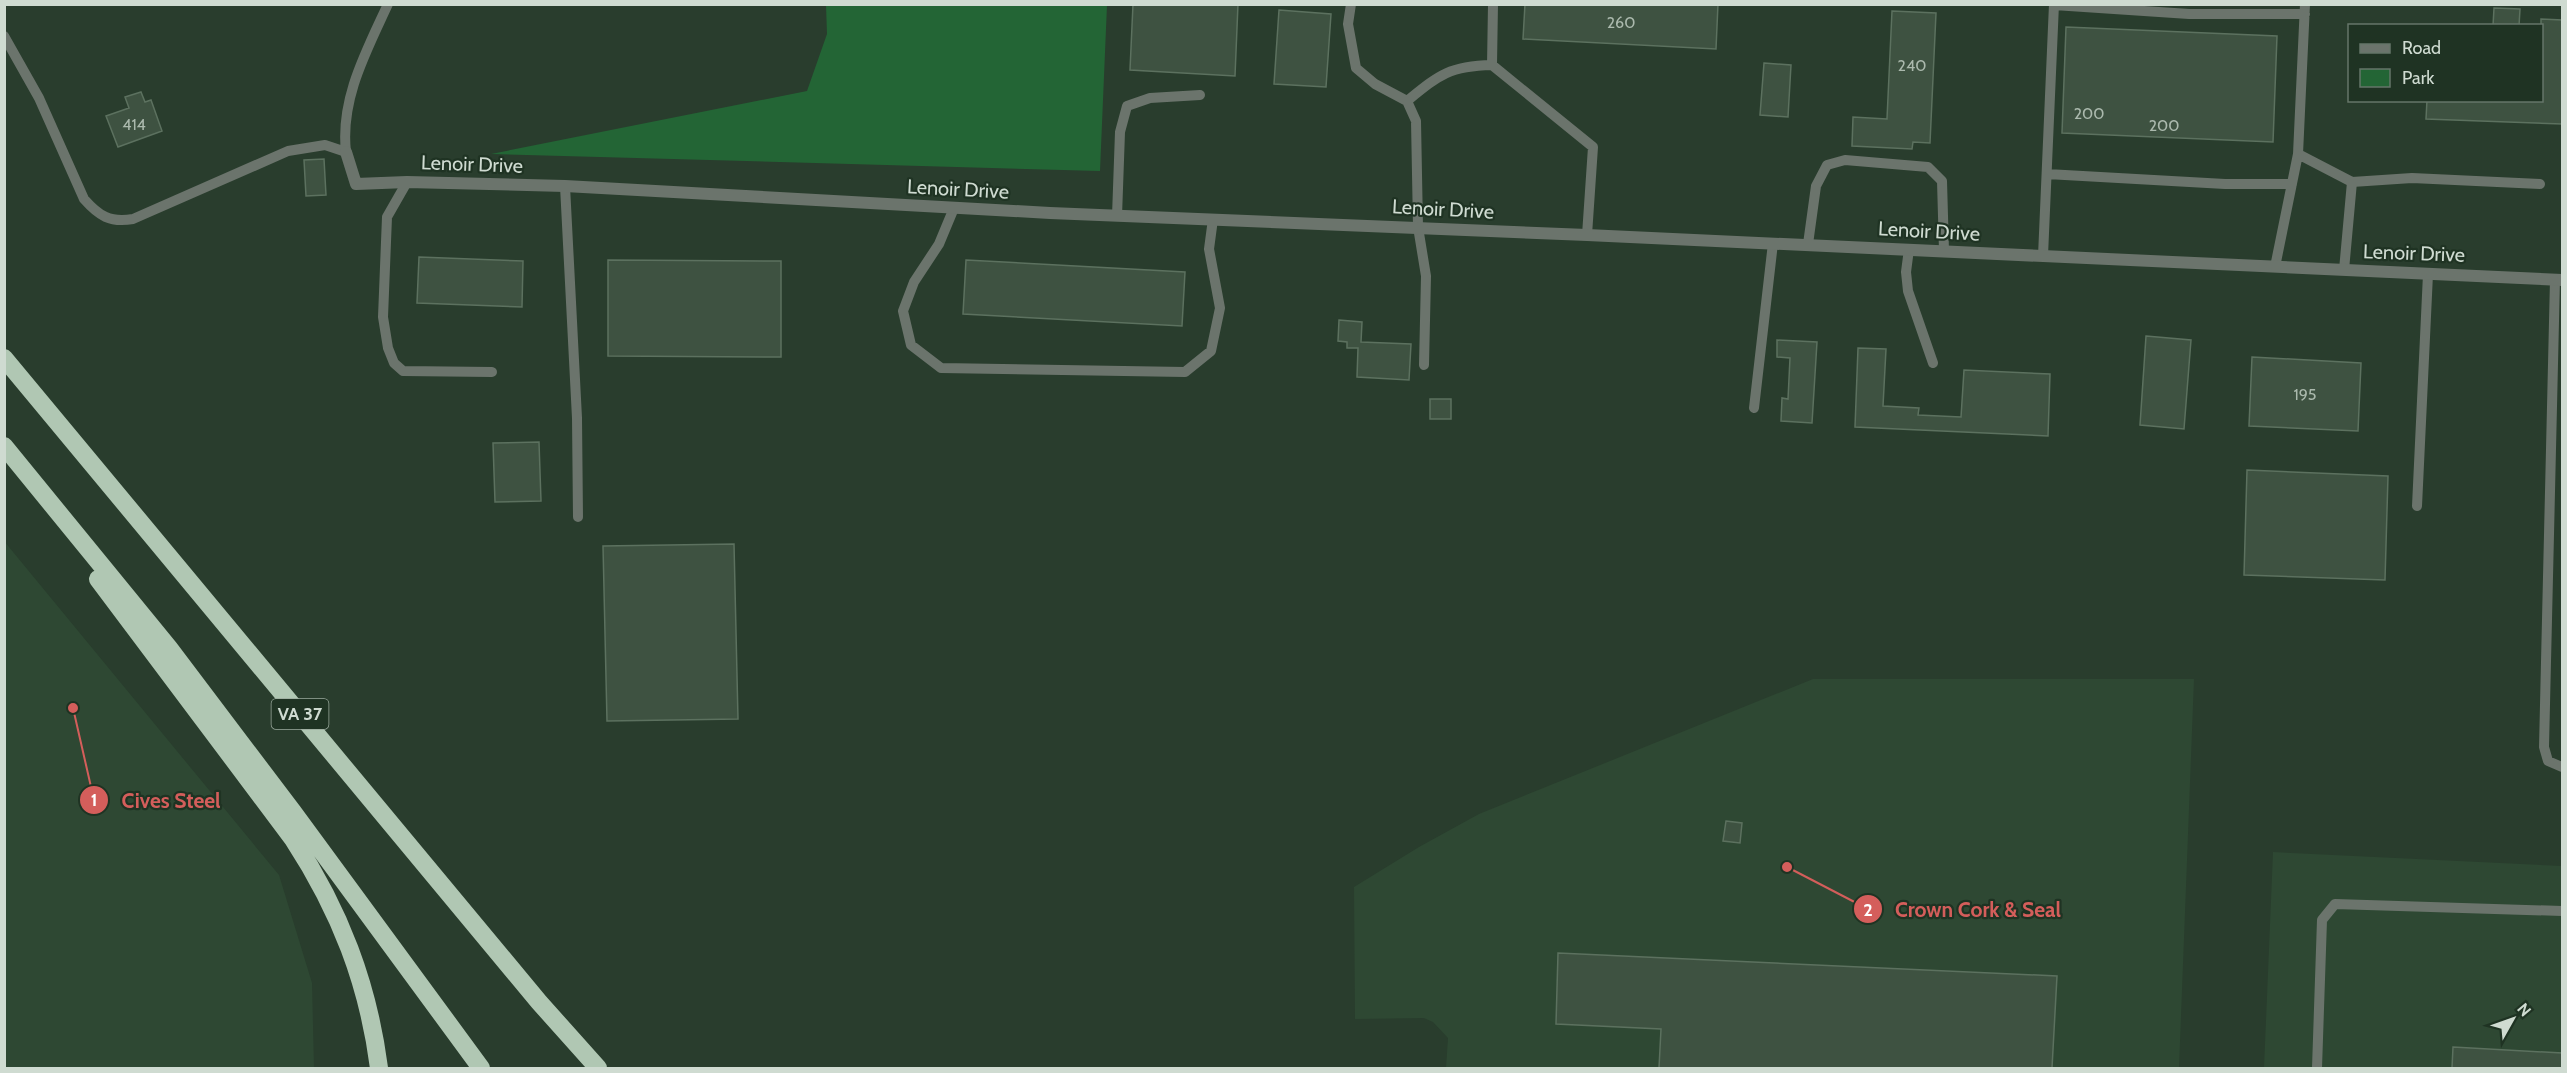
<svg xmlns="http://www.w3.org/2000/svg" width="2567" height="1073" font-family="Cabin,sans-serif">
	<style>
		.built { fill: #2e4833 }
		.green { fill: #236535 }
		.building { fill: #3e5241; stroke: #5c715f; stroke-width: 1.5 }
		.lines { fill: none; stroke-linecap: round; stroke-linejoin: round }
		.service { stroke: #6b746c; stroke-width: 10 }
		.minor { stroke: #6b746c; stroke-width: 12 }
		.motorway { stroke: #b0c7b3; stroke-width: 18 }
		.labels { text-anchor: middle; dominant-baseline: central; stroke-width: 4.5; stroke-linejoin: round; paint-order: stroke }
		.number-label { font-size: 16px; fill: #abb9ad }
		.shield { fill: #1f3323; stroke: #9aa99d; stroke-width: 1.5 }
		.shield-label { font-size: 18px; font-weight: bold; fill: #cfdbd1 }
		.street-label { font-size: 20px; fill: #cfdbd1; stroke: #1f3323 }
		.leader { fill: none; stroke: #d45e5b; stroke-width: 2 }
		.callout-dot { fill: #d45e5b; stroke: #1f3323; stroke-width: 2 }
		.mark-label { font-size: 18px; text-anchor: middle; font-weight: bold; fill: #fff }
		.callout-label { font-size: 21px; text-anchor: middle; font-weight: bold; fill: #d45e5b; stroke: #1f3323; stroke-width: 4.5; stroke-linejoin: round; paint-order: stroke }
	</style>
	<rect width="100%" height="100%" fill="#293d2d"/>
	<path class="built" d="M4,541L279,875L312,983L314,1068H5Z
		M1813,679H2194L2179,1068H1446L1448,1038L1433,1022L1424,1018L1355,1019L1354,887L1419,847L1479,814Z
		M2273,852L2562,866V1068H2264Z"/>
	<path class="green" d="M826,5H1107L1100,171L491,154L807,91L827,34Z"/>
	<path class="building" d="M1133,4H1238L1235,76L1130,70Z
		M1525,4H1718L1716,49L1523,39Z
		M2494,8L2520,9L2519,26H2493Z
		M1279,10L1331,14L1326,87L1274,84Z
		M1892,11L1936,13L1930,143L1913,142L1912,149L1852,146L1853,117L1887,119Z
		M2541,19L2562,20V124L2426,119L2427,100H2541Z
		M2066,27L2277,36L2273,142L2062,133Z
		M1764,63L1791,65L1788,117L1760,115Z
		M141,92L145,102L151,100L162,131L118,147L106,116L129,108L125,97Z
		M324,159L326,195L306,196L304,160Z
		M419,257L523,261L522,307L417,303Z
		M608,260L781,261V357L608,356Z
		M966,260L1185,272L1182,326L963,314Z
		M1339,320L1362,322L1361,342L1411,344L1409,380L1357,377L1358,348H1347V342L1338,341Z
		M2146,336L2191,340L2184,429L2140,425Z
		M1777,340L1817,342L1812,423L1781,421L1782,398L1788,399L1790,358L1777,357Z
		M1858,348L1886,349L1883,406L1919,408L1918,415L1961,417L1964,370L2050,374L2048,436L1855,427Z
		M2252,357L2361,363L2358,431L2249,426Z
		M1430,399H1451V419H1430Z
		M539,442L541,501L495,502L493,443Z
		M2247,470L2388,476L2385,580L2244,575Z
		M734,544L738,719L607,721L603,546Z
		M1726,821L1742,823L1740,843L1723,841Z
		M1558,953L2057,976L2052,1068H1659L1661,1029L1556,1024Z
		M2453,1047L2562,1053V1068H2452Z"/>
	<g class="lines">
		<path class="service" d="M1351,4L1348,24L1356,68L1375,84L1407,101L1416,121L1418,227L1426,276L1424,365
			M1493,4L1492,65L1593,147L1587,235
			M2054,5L2189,14H2305
			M4,36L39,98L84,199C99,216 110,223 133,219L288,151L325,145L346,152
			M1407,101C1439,75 1449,66 1492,65
			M346,152C340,99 366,52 388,4
			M2298,154L2352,182L2344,270
			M2047,174L2225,184H2292
			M407,182L387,217L383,317L388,348L394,363L403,371L492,372
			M2352,182L2412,178L2540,184
			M565,186L577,418L578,517
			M954,208L939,244L914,282L903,311L911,345L941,368L1185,372L1211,351L1220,308L1209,249L1213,219
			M1117,216L1120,132L1127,106L1150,98L1200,95
			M1808,244L1816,186L1827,165L1845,160L1928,167L1942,181L1944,251
			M1909,249L1906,272L1908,291L1933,363
			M2043,256L2054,4
			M2275,267L2298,154L2305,4
			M2555,279L2544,747L2548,761L2562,767
			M1754,408L1773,243
			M2417,506L2428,274
			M2317,1068L2322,920L2335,904L2562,911"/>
		<path class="minor" d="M346,152L356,184L407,182L565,186L1050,213L1587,235L2562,280"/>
		<path class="motorway" d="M4,358L539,1002L598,1068
			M4,446L169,648L293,812L481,1068
			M98,579L293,839C340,911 368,983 379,1068"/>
	</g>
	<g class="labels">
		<g class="number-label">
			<text x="1621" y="22">260</text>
			<text x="1912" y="65">240</text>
			<text x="2089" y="113">200</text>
			<text x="134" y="124">414</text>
			<text x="2164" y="125">200</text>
			<text x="2305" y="394">195</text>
		</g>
		<rect class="shield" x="271.5" y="699" width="57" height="30" rx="4.5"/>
		<g class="shield-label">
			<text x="300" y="714">VA 37</text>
		</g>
		<g class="street-label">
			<text transform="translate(472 164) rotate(2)">Lenoir Drive</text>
			<text transform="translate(958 189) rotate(3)">Lenoir Drive</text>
			<text transform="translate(1443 209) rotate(3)">Lenoir Drive</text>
			<text transform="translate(1929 231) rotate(3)">Lenoir Drive</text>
			<text transform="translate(2414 253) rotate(2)">Lenoir Drive</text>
		</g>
	</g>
	<path class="leader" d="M73 708L94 800M1787 867L1868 909"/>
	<g class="callout-dot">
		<circle cx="73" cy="708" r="6"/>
		<circle cx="1787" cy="867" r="6"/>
		<circle cx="94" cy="800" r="15"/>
		<circle cx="1868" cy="909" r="15"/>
	</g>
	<g class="mark-label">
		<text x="94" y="806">1</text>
		<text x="1868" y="916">2</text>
	</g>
	<g class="callout-label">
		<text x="171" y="808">Cives Steel</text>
		<text x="1978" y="917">Crown Cork &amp; Seal</text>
	</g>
	<rect width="2567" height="1073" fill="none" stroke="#cfdbd1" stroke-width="12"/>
	<rect x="2348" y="24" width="195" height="78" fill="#1f3323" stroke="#657669" stroke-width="1.5"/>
	<rect x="2360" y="44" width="30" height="9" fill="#6b746c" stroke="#657669" stroke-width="1.5"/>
	<text x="2402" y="54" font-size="18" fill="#cfdbd1">Road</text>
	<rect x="2360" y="69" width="30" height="18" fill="#236535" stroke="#657669" stroke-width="1.5"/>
	<text x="2402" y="84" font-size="18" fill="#cfdbd1">Park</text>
	<g transform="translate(2513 1019) rotate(50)" stroke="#1f3323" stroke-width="4.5" paint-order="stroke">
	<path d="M0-4.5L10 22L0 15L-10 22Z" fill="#cfdbd1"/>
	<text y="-9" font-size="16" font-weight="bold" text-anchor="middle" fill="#cfdbd1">N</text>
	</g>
</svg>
